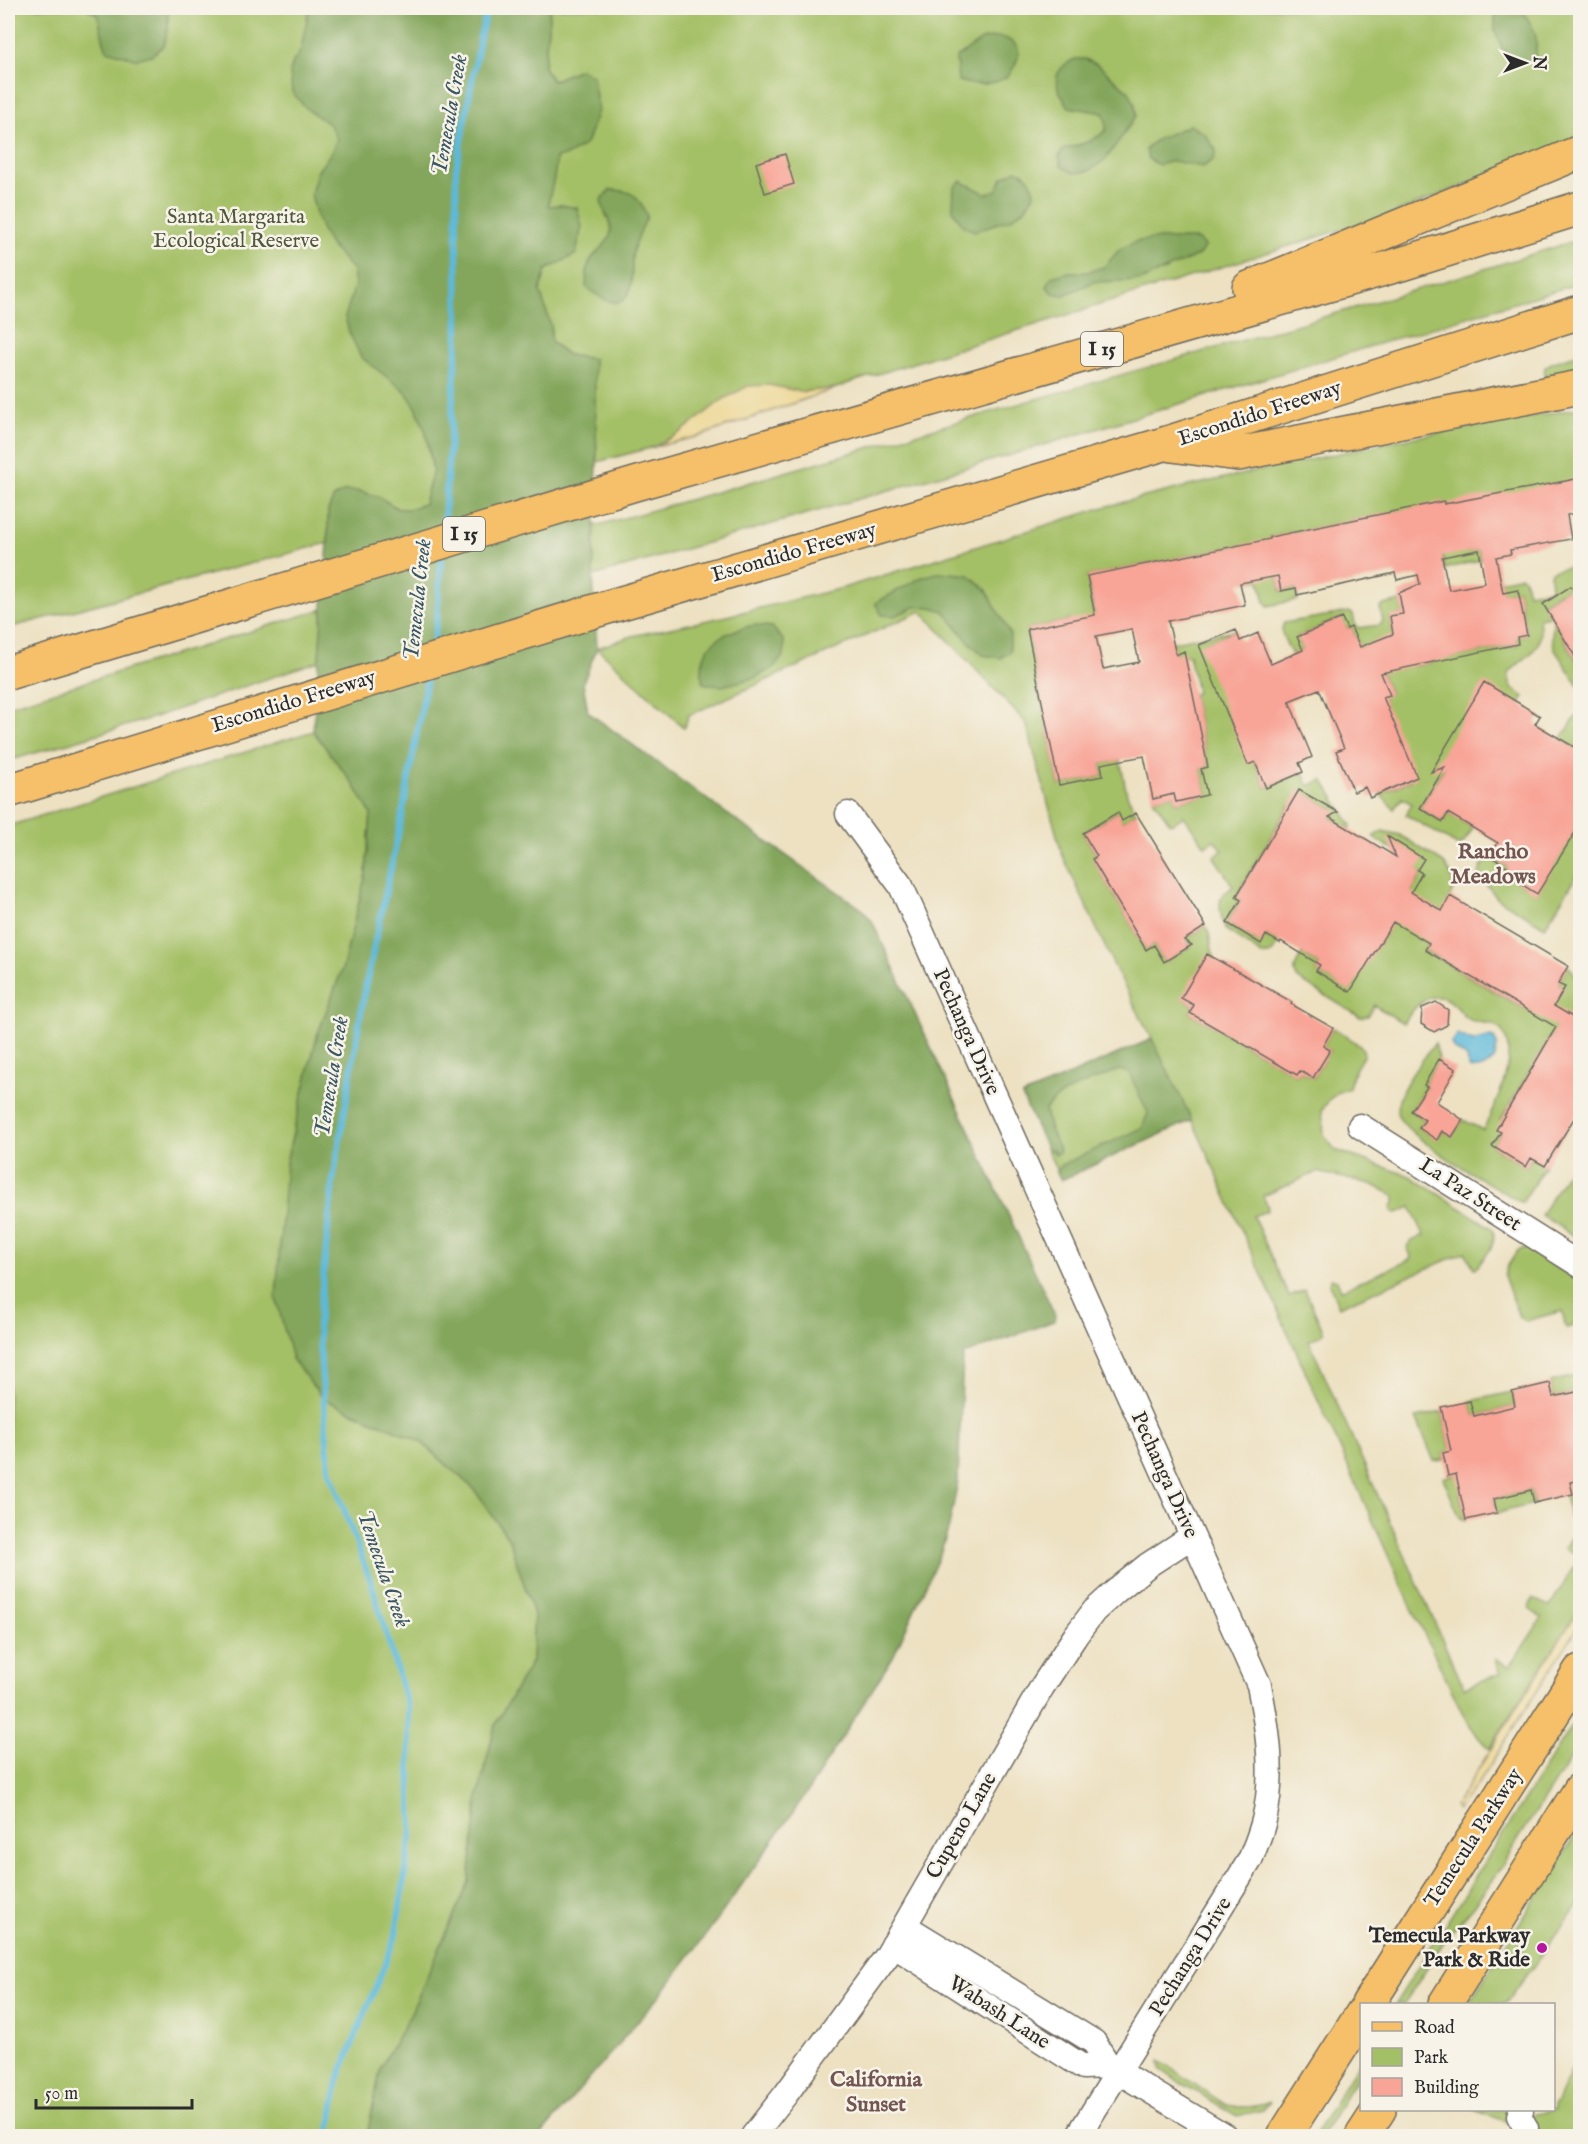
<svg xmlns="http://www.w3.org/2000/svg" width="1588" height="2144" font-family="'IM FELL English',serif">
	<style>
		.green { fill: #a4c066; stroke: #687648; stroke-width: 1.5 }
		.forest { fill: #83a65b; stroke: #576843; stroke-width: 1.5 }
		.sand { fill: #eeda9e; stroke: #8c8264; stroke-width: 1.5 }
		.water { fill: #5cb9da; stroke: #447282; stroke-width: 1.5 }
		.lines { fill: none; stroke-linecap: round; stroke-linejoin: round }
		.stream { stroke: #5cb9da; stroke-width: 6 }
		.building { fill: #f8a597; fill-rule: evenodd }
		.street-casing { stroke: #6f6b60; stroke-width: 27 }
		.primary-casing { stroke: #6f6b60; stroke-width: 36 }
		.highway-casing { stroke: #6f6b60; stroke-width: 36 }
		.street { stroke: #fff; stroke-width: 24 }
		.primary { stroke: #f6c06b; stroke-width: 33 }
		.highway { stroke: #f6c06b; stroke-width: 33 }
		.poi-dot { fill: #b5179e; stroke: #f7f3e8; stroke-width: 2 }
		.labels { text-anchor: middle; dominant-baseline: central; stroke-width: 5; stroke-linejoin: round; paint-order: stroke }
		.shield { fill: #f7f3e8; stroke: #686764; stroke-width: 1.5 }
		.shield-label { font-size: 20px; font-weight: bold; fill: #2b2b2b }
		.park-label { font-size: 21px; fill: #4f583d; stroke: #f7f3e8 }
		.street-label { font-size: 21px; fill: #2b2b2b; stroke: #f7f3e8 }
		.poi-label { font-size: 21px; font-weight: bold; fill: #2b2b2b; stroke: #f7f3e8; text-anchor: end }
		.water-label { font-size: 22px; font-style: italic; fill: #3a5660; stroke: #f7f3e8 }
		.neighbourhood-label { font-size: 22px; font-weight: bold; fill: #735651; stroke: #f7f3e8 }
	</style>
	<rect width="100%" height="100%" fill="#f7f3e8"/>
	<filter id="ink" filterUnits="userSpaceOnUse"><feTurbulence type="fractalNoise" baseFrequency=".0167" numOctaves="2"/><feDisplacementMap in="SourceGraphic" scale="12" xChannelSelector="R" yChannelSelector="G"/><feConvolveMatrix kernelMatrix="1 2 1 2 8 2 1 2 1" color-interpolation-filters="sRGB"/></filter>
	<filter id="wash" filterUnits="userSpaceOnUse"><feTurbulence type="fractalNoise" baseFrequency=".008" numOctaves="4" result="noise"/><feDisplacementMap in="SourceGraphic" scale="24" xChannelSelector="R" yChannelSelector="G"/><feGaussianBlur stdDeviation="1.35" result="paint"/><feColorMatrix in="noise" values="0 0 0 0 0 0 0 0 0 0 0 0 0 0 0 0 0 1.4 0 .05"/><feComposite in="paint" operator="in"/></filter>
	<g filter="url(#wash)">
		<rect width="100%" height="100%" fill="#ede1c2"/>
		<path class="green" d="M8,8H499L416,407L426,433L433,471L424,504L409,509H398L379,497L359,491L328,511V543L8,628Z
			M550,8H1580V138L1395,213L849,383L837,388L802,392L769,385L722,400L681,432L654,447L597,462V448L581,358L568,355L551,342V326L540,291L545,270L576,254L562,205L548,206C550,189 557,174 556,158L580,69L552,81L544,67Z
			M1580,239V283L1017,453L593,576L595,526C743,486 889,441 1036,399C1218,347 1400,297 1580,239Z
			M1580,354V370L1549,377L1544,375L1545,367L1553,362Z
			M1580,408V478L1465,552L1479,550L1480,560L1445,569L1439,540L1451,537L1444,502L1270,537L1281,591L1296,588L1298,600L1268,606L1265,602L1260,581L1257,580L1249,581L1242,545L1087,576L1094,613L1101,612L1072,629L1070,620L1027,629L1059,785L1103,776L1101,764L1120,760L1127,795L1136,813L1122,821L1117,812L1083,833L1097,856L1093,860L1146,950L1154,945L1164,962L1191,946L1187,938L1206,926C1212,938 1210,950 1215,958L1207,973L1182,998L1194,1005L1190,1013L1297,1075L1300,1071L1313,1078L1330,1050L1323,1046L1333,1028C1386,1060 1356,1047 1349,1089L1338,1092L1329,1100L1322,1110L1324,1135L1335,1150L1410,1176L1492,1228C1499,1243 1486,1255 1477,1267L1474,1268L1465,1252L1339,1307L1329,1284L1331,1278L1337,1280L1341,1290L1410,1260L1411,1256L1407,1247L1410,1242L1424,1235L1411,1207L1397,1213L1393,1212L1391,1208L1395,1201V1196L1371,1184L1317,1172L1263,1196L1268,1207L1267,1211L1253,1216L1289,1296L1305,1290L1324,1333L1309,1341L1464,1688L1501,1673L1496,1662V1659L1510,1666L1542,1618L1529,1609L1532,1599L1550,1606L1579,1558L1564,1548L1574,1532L1565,1496L1573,1494L1570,1482L1580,1480V1608L1489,1749L1478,1737L1462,1712L1410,1604L1192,1120L1061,1180L1022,1096L1152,1039L1114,966L1062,854L1026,723L921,611L689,715L684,728L597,648L632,636L718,618L843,588L1108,506L1193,485L1404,439Z
			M1576,565H1580V593L1577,595L1571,586L1543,603L1550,616L1539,618C1544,656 1529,650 1508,674L1511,687L1524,697L1520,704L1436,764L1444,768L1420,808L1443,822L1448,813L1473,828L1462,845H1457L1406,815L1412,804L1402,798L1394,809L1380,794L1411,780L1383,697L1390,694L1369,644L1360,647L1351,627L1347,629L1341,618L1297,637L1303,650L1292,655C1288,645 1278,633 1284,623L1349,612L1353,614L1355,624L1358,628L1380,625L1383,621L1380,608L1384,605L1401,601L1403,614L1390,617L1398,662L1413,666L1435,662L1434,653L1449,658L1518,645L1517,637L1527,635L1518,590L1503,593L1500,581L1521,576L1524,578L1528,593L1551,589L1550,575L1551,571Z
			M323,609L319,661L155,717L8,761V706Z
			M1553,620L1580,666V688L1555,650L1552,639Z
			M1236,630L1205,643L1266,788L1303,772L1307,784L1310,785L1323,780L1351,825L1350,830L1331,818L1335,810L1307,795L1289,806L1236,896L1241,900L1227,923L1261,944L1266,935L1280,943C1274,950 1271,957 1262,955L1227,930C1222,922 1217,904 1222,896C1225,892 1230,890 1233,886L1214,857L1223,850L1214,840L1205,846L1184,816L1174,823H1170L1153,799L1174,794L1176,802L1207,795L1201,769L1208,767L1193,694L1197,693L1189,655L1177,657L1173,642Z
			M1580,711V751L1561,739Z
			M313,731L355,785L371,813L366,874L343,967L317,1036L286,1162L323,1399L420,1441L474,1489L509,1539L534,1614L532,1661L495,1725L478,1797L469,1882L410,2015L381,2067L367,2136H8V826Z
			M1580,823V873L1576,877L1545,927L1497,898L1479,875L1481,867L1490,856L1508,867L1504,873L1537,893Z
			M1382,831L1400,835L1444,863L1452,876L1453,890L1425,951L1532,1013L1564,987L1558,984L1568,966C1576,975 1581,979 1576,991L1580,994V1022L1555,1029L1501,1119L1506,1123L1492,1146L1526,1167L1531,1158L1545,1166L1522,1203C1499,1189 1397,1134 1397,1111C1397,1089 1423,1060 1435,1043L1439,1059L1424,1085L1427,1087L1411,1111L1425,1120L1419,1128L1437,1139L1442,1131L1452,1136L1463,1120L1483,1130C1495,1107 1521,1055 1501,1030C1492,1019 1477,1026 1467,1018C1461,1014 1458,1006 1451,1002C1432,988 1413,1007 1403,1023L1374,1005L1368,1016L1360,1017L1298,979C1291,969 1297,963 1302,954L1320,965L1316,971L1350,991L1422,874L1393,850L1373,837Z
			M1580,1151V1240L1541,1215Z
			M1522,1249H1527L1580,1282V1324L1566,1328L1562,1311L1526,1321L1519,1317L1504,1276L1507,1267L1517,1251Z
			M1580,1375V1391L1553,1397L1550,1382Z
			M1512,1392L1515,1406L1474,1416L1470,1401Z
			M1442,1412L1451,1451L1443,1453L1444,1460L1434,1461L1416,1418Z
			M1460,1473V1494L1466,1520L1460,1518L1443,1478Z
			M1531,1490L1534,1504L1497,1513L1494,1499Z
			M1580,1712V1743L1495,1876L1474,1906L1449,1934L1404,2004H1395Z
			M1580,1828V1902L1506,2004H1468Z
			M1580,2051V2136H1549L1474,2110H1504L1519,2116H1525L1554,2110V2105L1557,2102Z
			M1361,2059V2072L1321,2136H1314Z
			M1160,2061L1226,2105C1242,2108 1254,2108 1270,2102L1263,2110L1237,2116L1161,2071Z"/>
		<path class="forest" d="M87,8H168V27L164,45L152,55L136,59L107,50C101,38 102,27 97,14L89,10Z
			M309,8H550L544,67L552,81L580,69L593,76L598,111L586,144L568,155L556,158C557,175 550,189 548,206L562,205L577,208L582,226L576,254L546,270L540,291L551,326V342L568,355L594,359L597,462L593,576L597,648L583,683L588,712L716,806L862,909L872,921L1055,1315L1054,1321L963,1355L958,1481L949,1527L940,1554L893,1657L808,1791L717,1920L661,1994L540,2136H367L381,2067L410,2015L469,1882L478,1797L495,1725L532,1661L534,1614L509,1539L474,1489L420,1441L323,1399L292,1359L276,1298L286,1162L317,1036L343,967L366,874L371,814L354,785L313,731L328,543V511L334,497L345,491H359L379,497L398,509H409L424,504L433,471L426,433L416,407L405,391L361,357L349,332L345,317L355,285L353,270L331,246L323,233L316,214L311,194L317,172L331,153L337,139L330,125L307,109L292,92L290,72L293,62L301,50Z
			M1503,8H1522C1525,17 1533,25 1535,34C1537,41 1536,48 1536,55L1529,62L1514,61L1503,50L1495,31V18Z
			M1000,37C1018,41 1023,50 1014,67C1012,69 1011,73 1009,75C996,86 973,86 958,81L956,58L983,39Z
			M1075,59H1085L1098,65L1129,92L1135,104L1136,116L1106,159L1089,171L1073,173L1061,166L1059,156L1063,150C1080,144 1093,143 1106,130V121L1103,113L1069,107C1054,87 1049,71 1075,59Z
			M1189,125L1204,133L1216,150L1214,159L1203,167L1173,161L1159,165L1148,159L1146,149C1156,136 1174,134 1189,125Z
			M1016,170C1029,174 1032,181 1034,194L1025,209L1010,219L975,231L964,227L953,210L954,187L961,181L986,194L997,190L1002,178Z
			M610,190C634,190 638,196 647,216C643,227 636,239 633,251C631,262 633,273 631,284C626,315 602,300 586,287C587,280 586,269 589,263C594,252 610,244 611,231C612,222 602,211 601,200Z
			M1152,239H1197L1205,246L1199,255L1142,280L1094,282L1064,295L1054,294L1047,287L1051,277L1069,272H1087L1104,267L1120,249L1135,242Z
			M941,572L969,575L986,589L1010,634V652L1000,658L983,655L968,641L944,611L931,607H915L895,616L882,615L875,603L922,577Z
			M755,625L772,627L784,641V655L772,669L754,678L722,686L703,683C696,644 722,632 755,625Z
			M1152,1039L1192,1120L1061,1180L1057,1172L1061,1165L1142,1128L1148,1113L1129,1073L1119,1070C1099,1078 1057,1091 1045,1110L1049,1127L1060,1152L1055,1155L1053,1150L1050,1151L1046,1148L1022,1096Z"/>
		<path class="sand" d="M769,385L802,392L837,388L700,436L654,447L681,432L722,400L748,386Z
			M1580,1608V1624L1479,1782L1457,1810L1455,1806Z"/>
		<path class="water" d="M1458,1034L1472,1041L1488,1037L1494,1038L1497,1044L1495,1058C1488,1066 1478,1073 1468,1067L1467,1058L1453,1048L1451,1043Z"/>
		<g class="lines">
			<path class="stream" d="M443,532L458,334L456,169L481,32L488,8
				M432,652L437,618L442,551
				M329,2136L338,2080L395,1939L412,1830L408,1708L372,1585L329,1469L318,1326L333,1181L365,989L401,821L428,673"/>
		</g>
		<g id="blocks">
			<path class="building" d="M785,154L794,184L765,193L756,163Z
				M1581,478V512L1567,515L1571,539L1510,550L1511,554L1496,557L1503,593L1518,590L1527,635L1517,637L1518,644L1381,673L1390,695L1383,697L1417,777L1370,798L1365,787L1354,792L1336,751L1344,748L1319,689L1289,701L1312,757L1299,763L1303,772L1266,788L1255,762L1248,765L1199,645L1236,630L1240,641L1258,633L1271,664L1303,650L1297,637L1342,618L1347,629L1351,627L1360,647L1393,634L1390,616L1403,614L1399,593L1420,584L1418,575L1397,580L1395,573L1297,595L1296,588L1281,591L1278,576L1240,583L1245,605L1168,621L1176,655L1184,651L1208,767L1201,769L1207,795L1176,802L1174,794L1153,799L1144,756L1101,764L1103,776L1059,785L1027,629L1095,615L1087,576L1270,539V537L1444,501V504ZM1479,550L1485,583L1449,590L1442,557ZM1132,629L1139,662L1103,669L1096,636Z
				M1571,586L1581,601V666L1543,604Z
				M1484,682L1540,716L1535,724L1581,751V823L1537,894L1504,873L1508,867L1490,856L1498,843L1448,813L1443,822L1420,808L1445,767L1431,772Z
				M1299,790L1338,812L1329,817L1396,857L1387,836L1424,859L1417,870L1422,873L1411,892L1442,911L1450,896L1568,966L1558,984L1565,987L1554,1006L1581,1022V1107L1545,1166L1531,1158L1526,1167L1492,1146L1501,1132L1496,1130L1556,1027L1425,950L1429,943L1393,922L1350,992L1316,971L1320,965L1281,941L1280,943L1266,935L1261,944L1227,923L1241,900L1236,897Z
				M1118,812L1122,821L1136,813L1206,926L1184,940L1192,945L1164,962L1154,945L1146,950L1092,859L1097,856L1083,833Z
				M1207,954L1292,1002L1291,1004L1333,1028L1323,1046L1330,1050L1313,1078L1300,1071L1297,1075L1190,1013L1194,1005L1181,998Z
				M1436,1002L1448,1010L1447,1025L1434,1032L1421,1024L1422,1008Z
				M1439,1059L1456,1069L1437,1102L1463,1120L1452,1137L1442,1131L1437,1140L1419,1128L1425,1120L1411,1111L1427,1087L1424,1085Z
				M1550,1383L1553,1397L1581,1391V1480L1570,1482L1573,1494L1534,1503L1531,1490L1494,1499L1497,1513L1466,1520L1456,1474L1448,1476L1443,1453L1451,1451L1441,1407L1470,1401L1474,1416L1515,1406L1512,1392Z"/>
		</g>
	</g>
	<g filter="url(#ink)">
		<use href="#blocks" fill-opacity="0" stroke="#6f6b60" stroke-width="1.5"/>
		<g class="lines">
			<defs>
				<path id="street" d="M848,814L901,886L1259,1685C1268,1730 1275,1775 1264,1820C1261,1833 1255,1847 1250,1860L1078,2136
					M1360,1126L1580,1265
					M905,1926L1094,2042L1109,2066L1225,2136
					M893,1945L1083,2067L1109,2066
					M1521,2110L1519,2116L1526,2128L1525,2136
					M753,2136L786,2094L887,1956L1042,1687L1076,1635L1094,1611L1116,1591L1148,1565L1191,1537"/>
				<path id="primary" d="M1368,2004L1580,1671
					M1445,2004L1580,1790
					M1284,2136L1362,2014
					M1362,2136L1379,2110"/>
				<path id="highway" d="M1249,288L1580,152
					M1172,445L1238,454L1580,387
					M8,673L635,484L1398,265L1580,208
					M8,791L601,609L1164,444L1580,312"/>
			</defs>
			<use href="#street" class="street-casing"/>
			<use href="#primary" class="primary-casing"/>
			<use href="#highway" class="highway-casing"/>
			<use href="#street" class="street"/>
			<use href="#primary" class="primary"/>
			<use href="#highway" class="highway"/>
		</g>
	</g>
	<circle class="poi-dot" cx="1542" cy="1948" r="6"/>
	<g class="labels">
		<g class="shield">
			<rect x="1081" y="332" width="42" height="34" rx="4.5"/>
			<rect x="443" y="517" width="42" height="34" rx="4.5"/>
		</g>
		<g class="shield-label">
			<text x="1102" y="349">I 15</text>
			<text x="464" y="534">I 15</text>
		</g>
		<g class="park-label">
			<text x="236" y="217">Santa Margarita<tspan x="236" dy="24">Ecological Reserve</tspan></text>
		</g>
		<g class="street-label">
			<text transform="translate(1260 414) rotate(-18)">Escondido Freeway</text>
			<text transform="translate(794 553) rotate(-16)">Escondido Freeway</text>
			<text transform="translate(294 702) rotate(-17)">Escondido Freeway</text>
			<text transform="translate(966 1032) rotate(66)">Pechanga Drive</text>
			<text transform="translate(1470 1195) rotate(33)">La Paz Street</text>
			<text transform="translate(1164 1475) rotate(66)">Pechanga Drive</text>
			<text transform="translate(962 1826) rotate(-60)">Cupeno Lane</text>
			<text transform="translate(1474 1838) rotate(-57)">Temecula Parkway</text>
			<text transform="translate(1191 1957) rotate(-58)">Pechanga Drive</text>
			<text transform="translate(999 2013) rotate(33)">Wabash Lane</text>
		</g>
		<g class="poi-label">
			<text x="1530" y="1936">Temecula Parkway<tspan x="1530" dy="24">Park &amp; Ride</tspan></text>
		</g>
		<g class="water-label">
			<text transform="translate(450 115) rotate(-80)">Temecula Creek</text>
			<text transform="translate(418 600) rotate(-84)">Temecula Creek</text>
			<text transform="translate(332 1077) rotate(-81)">Temecula Creek</text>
			<text transform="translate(383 1569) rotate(71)">Temecula Creek</text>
		</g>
		<g class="neighbourhood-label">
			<text x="1493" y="852">Rancho<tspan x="1493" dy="25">Meadows</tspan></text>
			<text x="876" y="2080">California<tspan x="876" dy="25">Sunset</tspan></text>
		</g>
	</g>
	<rect width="1588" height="2144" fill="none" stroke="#f7f3e8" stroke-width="30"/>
	<rect x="1360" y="2003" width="195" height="108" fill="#f7f3e8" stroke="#a5a39c" stroke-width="1.5"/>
	<rect x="1372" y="2022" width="30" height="9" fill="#f6c06b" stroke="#a5a39c" stroke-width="1.5"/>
	<text x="1414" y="2033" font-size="18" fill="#2b2b2b">Road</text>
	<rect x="1372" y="2048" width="30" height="18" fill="#a4c066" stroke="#a5a39c" stroke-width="1.5"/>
	<text x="1414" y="2063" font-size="18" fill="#2b2b2b">Park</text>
	<rect x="1372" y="2078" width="30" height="18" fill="#f8a597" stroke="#a5a39c" stroke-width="1.5"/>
	<text x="1414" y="2093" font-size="18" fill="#2b2b2b">Building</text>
	<g transform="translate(1525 63) rotate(90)" stroke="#f7f3e8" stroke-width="4.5" paint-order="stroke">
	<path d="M0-4.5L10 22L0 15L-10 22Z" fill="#2b2b2b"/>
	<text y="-9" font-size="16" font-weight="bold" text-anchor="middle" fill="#2b2b2b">N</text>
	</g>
	<path d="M36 2099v9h156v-9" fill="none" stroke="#2b2b2b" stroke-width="3"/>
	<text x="45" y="2099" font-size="18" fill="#2b2b2b" stroke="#f7f3e8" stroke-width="4.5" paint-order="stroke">50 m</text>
</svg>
